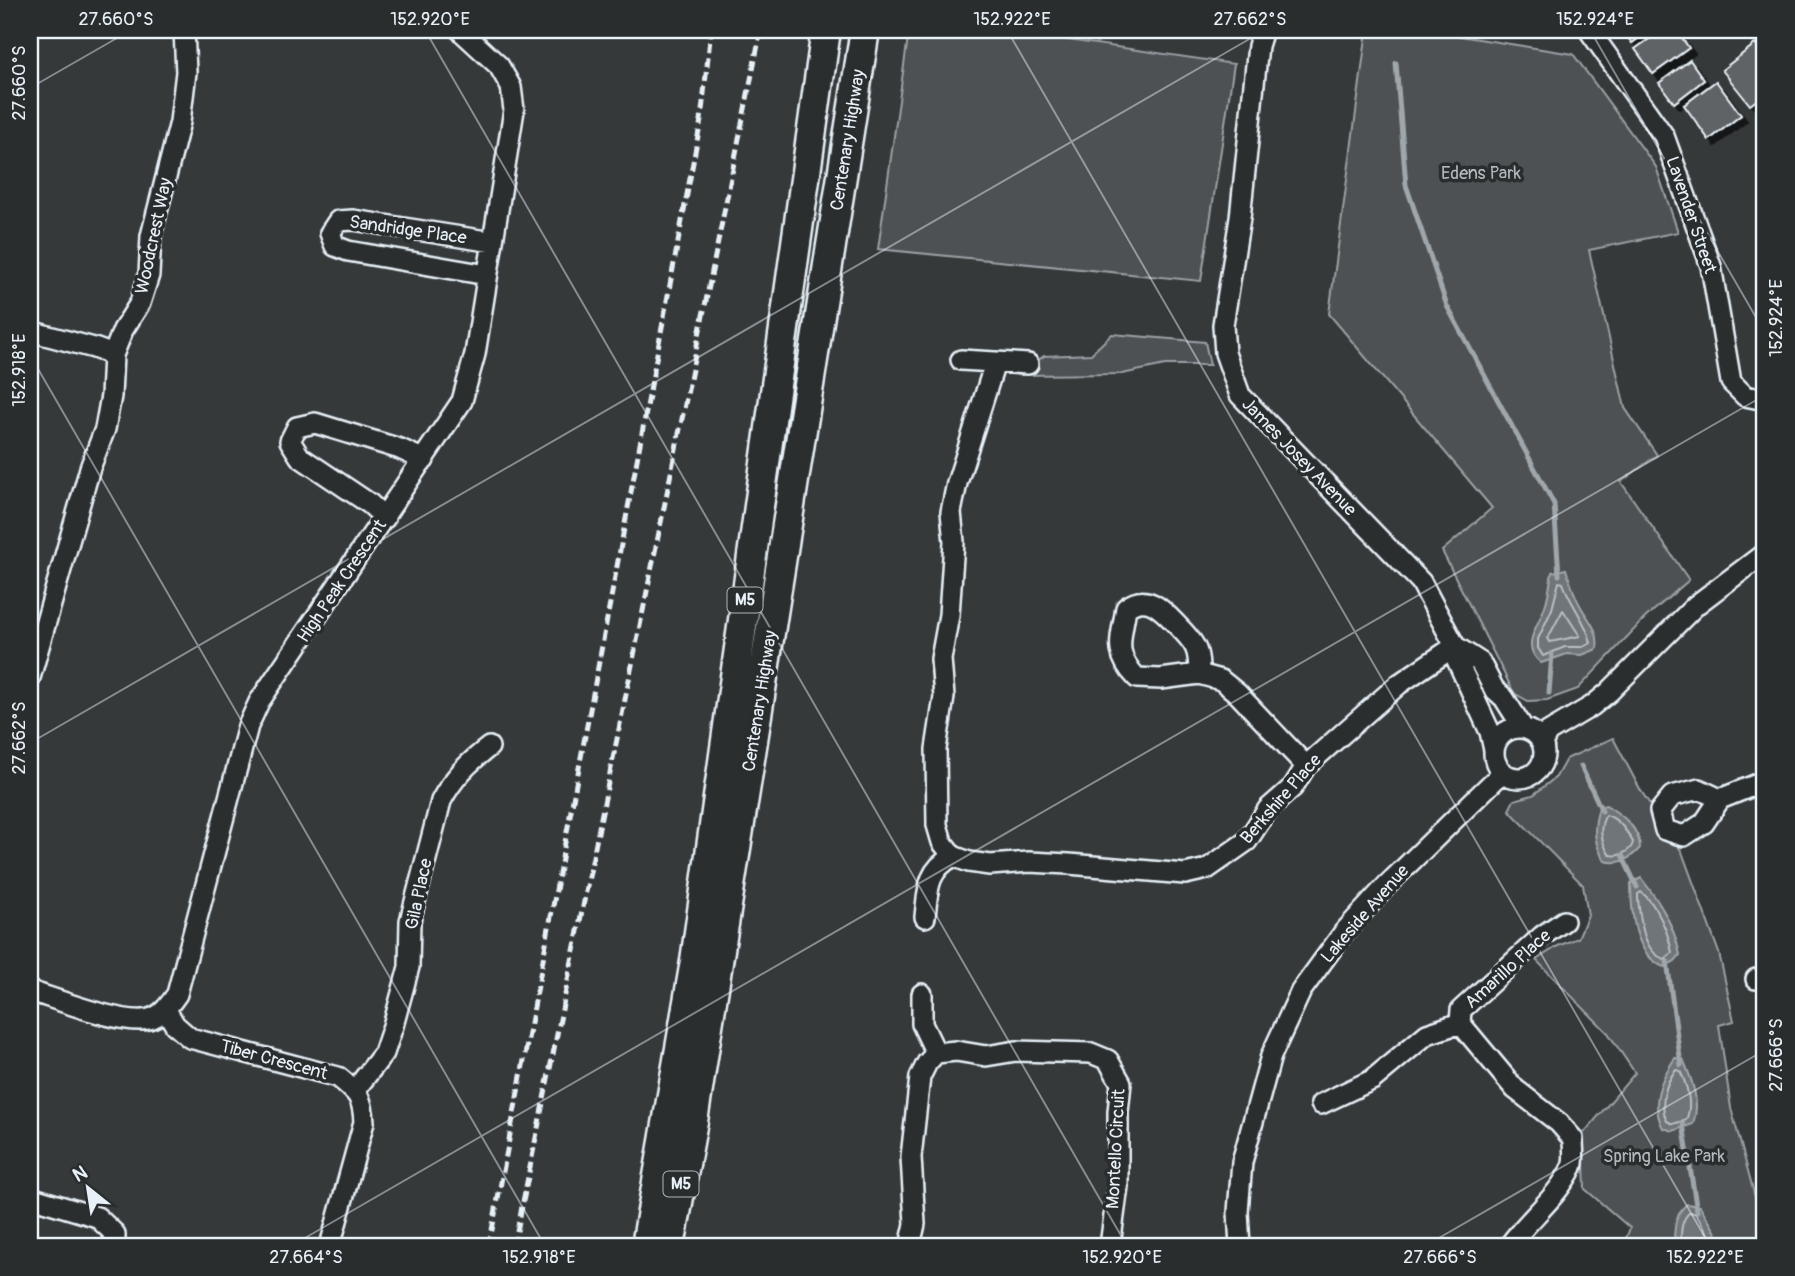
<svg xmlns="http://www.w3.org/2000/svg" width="1795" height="1276" font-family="Pangolin,sans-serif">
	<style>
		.green { fill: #4d5152; stroke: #9aa1a5; stroke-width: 2 }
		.water { fill: #707579; stroke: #a0a7ac; stroke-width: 2 }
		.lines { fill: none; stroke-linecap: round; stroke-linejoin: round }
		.shore { stroke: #b8bfc5; stroke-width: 2 }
		.stream { stroke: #a0a7ac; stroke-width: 5 }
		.building { fill: #5f6365; stroke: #e8f1f8; stroke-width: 2; filter: url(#shadow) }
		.minor-casing { stroke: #e8f1f8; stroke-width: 24 }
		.highway-casing { stroke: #e8f1f8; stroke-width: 33 }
		.minor { stroke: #2a2d2e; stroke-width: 19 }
		.highway { stroke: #2a2d2e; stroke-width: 28 }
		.rail { stroke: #e8f1f8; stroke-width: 5; stroke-dasharray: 10 5; stroke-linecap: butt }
		.ticks { fill: none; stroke: #e8f1f8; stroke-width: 2; stroke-opacity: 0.45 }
		.labels { text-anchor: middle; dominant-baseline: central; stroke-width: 7; stroke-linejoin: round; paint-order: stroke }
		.shield { fill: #2a2d2e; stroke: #afb6bb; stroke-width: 2 }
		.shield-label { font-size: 16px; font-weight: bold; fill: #e8f1f8 }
		.street-label { font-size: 18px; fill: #e8f1f8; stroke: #2a2d2e }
		.park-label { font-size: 18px; fill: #b2b9be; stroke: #2a2d2e }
		.neatline { fill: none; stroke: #e8f1f8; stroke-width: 2.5 }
		.ticks-label { font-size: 18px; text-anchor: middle; fill: #e8f1f8 }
	</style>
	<defs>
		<filter id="shadow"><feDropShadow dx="6" dy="6" stdDeviation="0" flood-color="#0009"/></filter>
	</defs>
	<rect width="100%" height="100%" fill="#35393a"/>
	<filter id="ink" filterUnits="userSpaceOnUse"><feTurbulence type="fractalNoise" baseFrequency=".0143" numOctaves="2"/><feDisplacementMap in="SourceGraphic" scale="14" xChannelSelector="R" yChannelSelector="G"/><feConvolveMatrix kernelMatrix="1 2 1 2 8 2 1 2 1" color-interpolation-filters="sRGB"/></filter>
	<g filter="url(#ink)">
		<path class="green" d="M909,30H1047V37L1234,64L1201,281L878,249Z
			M1367,30H1422L1573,54L1656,167L1678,232L1589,250L1625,408L1657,455L1621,482L1689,580L1645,618L1578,689L1547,700L1528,701L1514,693L1442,551L1492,508L1329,314Z
			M1112,334L1205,342L1210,365H1165L1122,374L1018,375L1044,356L1091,354Z
			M1613,738L1641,791L1682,852L1719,953L1734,1021L1719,1025L1731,1108L1765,1234V1246H1623L1630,1228L1585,1189L1583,1134L1635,1073L1608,1033L1536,960L1558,946L1578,938L1588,915L1583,885L1509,810L1514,800L1533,795L1556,777L1566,759Z"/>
		<path class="water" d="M1566,569C1570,582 1574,595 1581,607C1589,621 1600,631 1597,649L1582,655L1567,654L1541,663C1519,645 1539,626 1545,606C1549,595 1550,583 1552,572Z
			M1606,805C1622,815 1640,828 1640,848C1630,859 1620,865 1605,861C1593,843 1593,828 1599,807Z
			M1641,878C1660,902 1674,925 1680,955L1675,961L1664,967C1634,955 1631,912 1631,883Z
			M1675,1058L1683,1059C1692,1080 1701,1102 1693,1124L1673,1131L1663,1128C1650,1104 1660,1080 1675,1058Z
			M1687,1204L1700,1206L1724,1246H1674C1674,1231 1674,1214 1687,1204Z"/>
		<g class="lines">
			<path class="shore" d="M1559,582L1563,583C1570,604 1587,622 1591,643L1582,647H1565L1543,656L1538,648V639L1552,609Z
				M1563,610L1580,636L1550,642L1548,638Z
				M1606,815C1619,819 1626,830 1633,842C1632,851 1619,857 1610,855C1601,843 1598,827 1606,815Z
				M1641,892C1657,904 1669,934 1672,953L1665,959C1643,954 1640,917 1638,899V894Z
				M1676,1070L1680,1071C1687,1085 1693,1105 1686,1120L1673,1124L1667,1121C1659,1106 1665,1083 1676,1070Z
				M1681,1246C1681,1234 1680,1220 1690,1212L1696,1214L1716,1246"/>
			<path class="stream" d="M1396,63L1406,185L1447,306L1554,504L1559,575
				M1549,693L1552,654
				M1581,766L1602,811
				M1622,855L1637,887
				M1667,961L1681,1065
				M1683,1124L1697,1211"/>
		</g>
		<path class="building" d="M1622,30H1650L1632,43Z
			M1662,30H1676L1689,48L1653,74L1635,49Z
			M1755,44L1765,58V94L1750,105L1722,70Z
			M1690,60L1704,80L1674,103L1659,83Z
			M1716,81L1741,115L1709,140L1684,105Z"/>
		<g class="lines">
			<defs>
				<path id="minor" d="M1263,30L1258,46L1240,218L1223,325L1225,353L1240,395L1421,582L1455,646L1456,658L1490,732L1494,750
					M1589,30L1664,136L1711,266L1731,382L1745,396L1765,400
					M487,275L348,251L335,246L330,233L338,221L353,220L493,242
					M30,331L94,348L113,355
					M961,360L1028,364
					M995,363L957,483L951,512L954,542L949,615L941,659L944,697L936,749L937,825L942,842L953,856L969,862L990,865L1029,862L1069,864L1185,874L1207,869L1247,841L1268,809L1293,787L1306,766L1399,684L1455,646
					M385,518L370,504L300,457L290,441L297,427L315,423L400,449L424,460
					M1455,646L1480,662L1494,689L1504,698L1523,728
					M1199,674C1199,665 1199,655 1195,647C1191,639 1183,631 1177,625C1162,609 1147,592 1126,608C1121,640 1113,653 1137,678L1161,679L1199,674L1221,680L1237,693L1306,766
					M30,678L90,468L105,429L111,396L113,355L123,330L140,303L149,275L151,236L180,122L186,72L184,30
					M1494 753a25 25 0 1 1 50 0a25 25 0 1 1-50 0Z
					M1542,743L1548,732L1592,706L1609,692L1696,605L1765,553
					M1720,799L1699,789L1672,796L1660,811L1665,830L1684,836L1704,823L1720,799L1765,781
					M925,917C928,889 927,871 953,856
					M1756,979H1765
					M30,991C56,999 125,1026 149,1019C162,1016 170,1004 177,994L248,726L259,702L462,401L475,354L514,110L511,87L499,66L460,30
					M922,994V1024L936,1053
					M166,1010L175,1025L190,1038L338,1077C357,1092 363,1097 364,1122L330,1246
					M355,1090L384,1053L393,1026L409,967L410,921L441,801C453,778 468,763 489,747
					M1321,1104L1372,1080L1427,1034L1460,1023
					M30,1197L97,1217L115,1234V1246
					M910,1246L915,1224L911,1157L920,1077L927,1063L936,1053L956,1051L986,1056L1016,1051L1091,1053L1108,1060L1121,1083L1118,1112V1186L1110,1246
					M1240,1246L1238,1212L1242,1162L1271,1056L1301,991L1344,932L1387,885L1503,772
					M1509,1246C1528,1219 1558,1197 1572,1167C1575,1160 1573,1148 1573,1139L1559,1123L1515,1089L1460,1023L1461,1010L1542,936L1564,921"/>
				<path id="highway" d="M646,1246L695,961L826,30
					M670,1246L693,1121L865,30"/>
			</defs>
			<use href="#minor" class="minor-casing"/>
			<use href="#highway" class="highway-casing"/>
			<use href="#minor" class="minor"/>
			<use href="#highway" class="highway"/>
			<path class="rail" d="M489,1246L701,120L711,30
				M514,1246L761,30"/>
		</g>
	</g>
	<path class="ticks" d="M425,30L1127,1246M1007,30L1710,1246M1590,30L1765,333M30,88L131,30M30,355L545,1246M30,743L1265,30M291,1246L1765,395M1425,1246L1765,1050"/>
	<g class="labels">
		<g class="shield">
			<rect x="727.5" y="587.5" width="35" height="25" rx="5"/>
			<rect x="663.5" y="1171.5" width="35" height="25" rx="5"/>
		</g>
		<g class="shield-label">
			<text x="745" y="600">M5</text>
			<text x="681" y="1184">M5</text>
		</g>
		<g class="street-label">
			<text transform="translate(848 140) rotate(-81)">Centenary Highway</text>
			<text transform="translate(1691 215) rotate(71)">Lavender Street</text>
			<text transform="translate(408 230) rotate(8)">Sandridge Place</text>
			<text transform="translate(154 236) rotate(-78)">Woodcrest Way</text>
			<text transform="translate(1299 457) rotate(46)">James Josey Avenue</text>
			<text transform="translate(342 581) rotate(-56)">High Peak Crescent</text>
			<text transform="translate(760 701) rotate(-81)">Centenary Highway</text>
			<text transform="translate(1281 799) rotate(-49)">Berkshire Place</text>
			<text transform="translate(419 894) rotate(-78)">Gila Place</text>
			<text transform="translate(1365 914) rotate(-49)">Lakeside Avenue</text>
			<text transform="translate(1508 969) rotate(-42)">Amarillo Place</text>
			<text transform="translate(274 1060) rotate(15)">Tiber Crescent</text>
			<text transform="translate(1116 1149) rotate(-87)">Montello Circuit</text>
		</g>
		<g class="park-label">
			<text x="1481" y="173">Edens Park</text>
			<text x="1664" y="1156">Spring Lake Park</text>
		</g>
	</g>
	<rect width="1795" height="1276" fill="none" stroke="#2a2d2e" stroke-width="77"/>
	<g transform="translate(88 1188) rotate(330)" stroke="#2a2d2e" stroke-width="5" paint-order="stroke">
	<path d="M0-5L12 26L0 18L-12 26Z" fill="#e8f1f8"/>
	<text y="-10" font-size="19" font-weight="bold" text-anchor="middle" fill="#e8f1f8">N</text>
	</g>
	<rect x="38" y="38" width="1718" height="1200" class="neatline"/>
	<g class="ticks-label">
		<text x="116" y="25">27.660°S</text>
		<text x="430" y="25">152.920°E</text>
		<text x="1012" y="25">152.922°E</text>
		<text x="1250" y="25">27.662°S</text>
		<text x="1595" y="25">152.924°E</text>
		<text transform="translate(19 83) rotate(-90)" y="6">27.660°S</text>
		<text transform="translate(1776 318) rotate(-90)" y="6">152.924°E</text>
		<text transform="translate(19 370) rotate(-90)" y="6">152.918°E</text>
		<text transform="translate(19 738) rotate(-90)" y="6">27.662°S</text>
		<text transform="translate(1776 1055) rotate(-90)" y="6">27.666°S</text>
		<text x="306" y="1263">27.664°S</text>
		<text x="539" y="1263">152.918°E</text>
		<text x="1122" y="1263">152.920°E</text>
		<text x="1440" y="1263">27.666°S</text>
		<text x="1705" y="1263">152.922°E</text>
	</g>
</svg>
